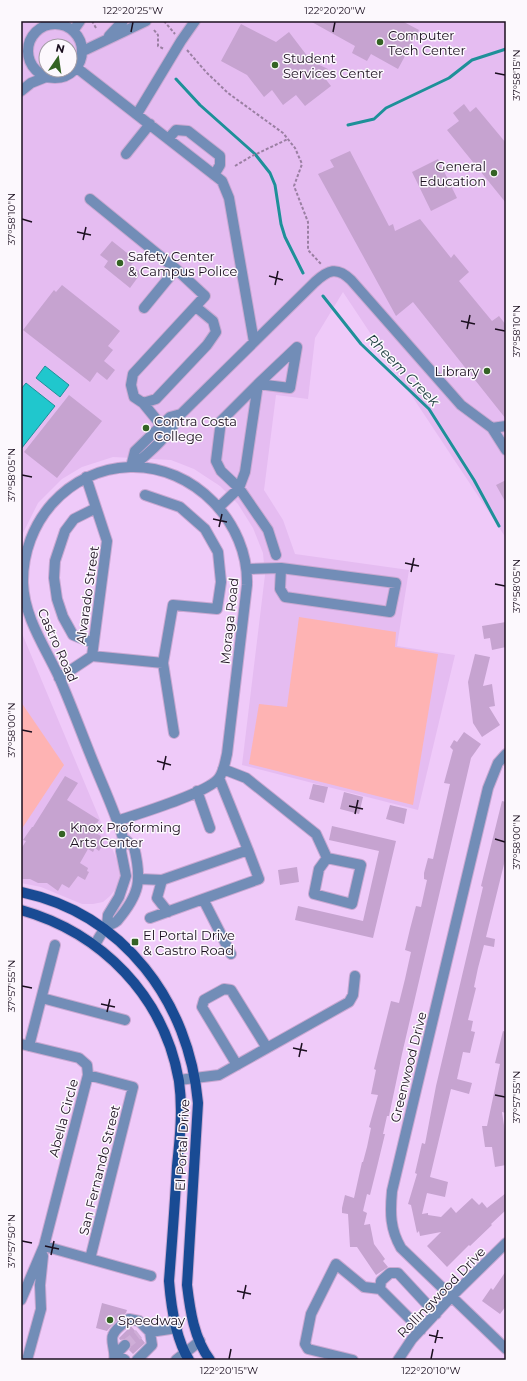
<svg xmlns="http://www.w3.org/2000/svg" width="527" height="1381" font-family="Montserrat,sans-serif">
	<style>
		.built { fill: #e5bcf1; fill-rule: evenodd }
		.green { fill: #feb3b3 }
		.water { fill: #20c7cd; stroke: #1e9099 }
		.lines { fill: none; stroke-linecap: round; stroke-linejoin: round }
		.stream { stroke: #1e9099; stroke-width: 3 }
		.building { fill: #c6a3d0 }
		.minor-tunnel { stroke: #cfaed8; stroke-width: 10; stroke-dasharray: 10 5; stroke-linecap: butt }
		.minor-casing { stroke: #c9a8d2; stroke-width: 12 }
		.major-casing { stroke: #c9a8d2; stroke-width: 12 }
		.path { stroke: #9a7fa2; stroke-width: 2; stroke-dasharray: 3 2; stroke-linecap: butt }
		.minor { stroke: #728db7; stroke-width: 10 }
		.major { stroke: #194b94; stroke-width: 10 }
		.ticks { fill: none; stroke: #1b0f1f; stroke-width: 1.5 }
		.poi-dot { fill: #346324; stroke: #fcf8fd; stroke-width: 1.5 }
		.labels { text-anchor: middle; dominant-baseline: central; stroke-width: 3; stroke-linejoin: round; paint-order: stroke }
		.poi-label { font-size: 13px; fill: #1b0f1f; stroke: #fcf8fd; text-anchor: start }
		.street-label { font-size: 13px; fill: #1b0f1f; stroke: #fcf8fd }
		.water-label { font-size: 14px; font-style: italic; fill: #234243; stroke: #fcf8fd }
		.neatline { fill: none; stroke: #1b0f1f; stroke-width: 1.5 }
		.ticks-label { font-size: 10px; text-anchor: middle; fill: #1b0f1f }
	</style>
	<rect width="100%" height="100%" fill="#efcaf9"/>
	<path class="built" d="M24,21H506V538L343,292L315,338L308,399L276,395L264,490L283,520L295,554L409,570L397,646L455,655L418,810L242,765L265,575L263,553L253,528L238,504L220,486L194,469L171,460L113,457L82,467L62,479L38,503L21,537V24ZM46,46H70V70H46Z
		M21,631L119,865L120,877L118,886L110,896L103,902L93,904H82L41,887L21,883Z"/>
	<path class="green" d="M299,617L396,632L395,647L438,654L413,805L249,764L259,704L287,707Z
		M21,702L64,765L21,830Z"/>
	<path class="water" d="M45,366L69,385L60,397L36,378Z
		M26,383L55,406L21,449V389Z"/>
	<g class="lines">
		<path class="stream" d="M176,79L200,105L255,154L270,173L275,185L281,224L285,237L303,273
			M348,125L374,119L386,108L449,78L472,60L506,49
			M323,296L361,344L429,409L474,480L499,526"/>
	</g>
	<path class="building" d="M310,21H402L419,30L398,69L371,54L367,61L352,53L355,46Z
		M241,24L276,42L289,32L311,61L328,69L324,77L331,86L305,106L296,95L283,105L272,90L264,97L247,75L221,61Z
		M464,104L470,112L476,107L506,143V203L447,130L459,121L453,113Z
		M350,151L389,226L393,224L395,231L420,219L451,258L454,254L469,272L459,281L492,321L499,316L506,325V419L413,302L396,316L318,174L334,167L330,160Z
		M438,159L457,198L431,211L412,172Z
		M112,241L136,260L131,265L141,273L130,288L104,267L108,261L100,255Z
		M62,285L120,331L108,346L113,350L104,361L115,370L107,380L97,372L90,382L23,330L54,290L56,292Z
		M69,395L102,421L57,478L24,452Z
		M506,480V503L496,485Z
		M506,622V647L492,650L490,638L484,639L482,626Z
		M475,654L490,657L483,686L492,684L495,706L489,707L500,725L482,737L473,723L468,682Z
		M464,732L481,744L471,758L402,1054L389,1116H387L383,1134H385L377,1167L370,1195L367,1194L363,1211L367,1213L364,1225L370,1224L374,1244L385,1259L383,1261L388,1267L376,1275L357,1247H350L348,1214L342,1213V1208L345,1195L354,1198L362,1162H363L367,1147L371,1128L369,1127L378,1095L371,1094L376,1070L374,1069L391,1001L399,1003L405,979L411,952L405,950L410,929L416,906L421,907L427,880L424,879V873L428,858L433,859L450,784L444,783L453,750L450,747L454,740L457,742Z
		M65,776L78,783L67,800L99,820L92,831L101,836L100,840L104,843L99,851L95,848L93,852L88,849L80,863L88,868L87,871L89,872L85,880L78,876L69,888L62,884L58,891L47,883H38L30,879H21V849L26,841L23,840L32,827H33Z
		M313,784L328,787L324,803L309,799Z
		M344,792L363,797L359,814L340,809Z
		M502,801L506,802V856L486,937L495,939L494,947L484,945L478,968L474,987L476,988L468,1020L473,1021L471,1031L475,1032L470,1053L463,1052L457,1079L472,1083L469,1094L451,1089L430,1177L448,1182L445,1197L427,1193L422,1214L428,1213V1215L441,1217L451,1207L456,1213L472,1198L479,1205L482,1202L487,1208L506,1193V1210L491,1224L492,1225L470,1246L469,1245L447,1267L427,1246L441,1232L420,1236L419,1231L417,1233L411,1205L408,1204L417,1174L415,1173L422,1143L425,1144L436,1086L483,887L481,886Z
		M390,805L407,809L404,824L386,819Z
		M332,826L396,841L373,938L295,920L298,906L363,921L379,851L329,840Z
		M297,867L299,882L280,885L278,870Z
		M503,1031L506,1032V1113L502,1112L506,1139V1165L495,1167L492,1147H485L482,1126H487L494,1093L500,1064L495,1063Z
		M506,1271V1306L500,1314L482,1301L491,1288L493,1290Z
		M102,1303L127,1310L126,1313L113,1324L107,1331L96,1328Z
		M131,1326L145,1343L133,1354L129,1350L131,1346L130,1341L126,1339L120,1340L119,1338Z"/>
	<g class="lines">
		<path class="minor-tunnel" d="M125,1345L139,1334"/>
		<defs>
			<path id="minor" d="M28 51a27 27 0 1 1 54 0a27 27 0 1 1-54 0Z
				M73,31L80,21
				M109,36L123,21
				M83,51L146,21
				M77,68L222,181L229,198L254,342
				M21,91L31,83L46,77
				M137,114L181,41L195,21
				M168,139L176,130L188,131L220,156V165L214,175
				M126,154L150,124
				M90,199L176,269L205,296L133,374L131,385L134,397L143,403L161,425
				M144,308L176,269
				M143,403L156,399L207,345L216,332L213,321L196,307
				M492,428L506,426
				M131,467C150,453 169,435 181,414L315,282C328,270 337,266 351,280L461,405L492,428L506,450
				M131,467L135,451L170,417L181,414
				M145,495L180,507L205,529L218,552L221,582L217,609L173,605L163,663L174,733
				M219,507L239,488L245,472L258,384L297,347L290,388L258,384L221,421L216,461L221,471L239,488L268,530L276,555
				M248,569L281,568L396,583L390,612L285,597L280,589L281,568
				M93,643L73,635L63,617L57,599L54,578L55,561L65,531L74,519L96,508
				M92,656L163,663
				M59,678L92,656L107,541L86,477
				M506,754L498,763L488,788L392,1191C390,1213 390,1229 401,1248L506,1349
				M223,769L246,778L316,834L327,858L361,865L352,904L314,894L319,869L327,858
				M219,778L248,850
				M197,791L210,828
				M140,879L162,880L248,850L259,879L150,918
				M162,880L157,898L168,912
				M203,899L231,954
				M107,926L108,915L119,897L126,876L121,851L123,838C114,809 101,782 90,754C80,729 70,702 59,677C45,647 24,617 23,583C22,522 68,469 130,467C194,465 249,523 247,585L227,754C225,762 224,771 219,778C208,793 138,814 117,821
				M95,945C98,939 102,931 107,927C110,924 114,924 117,921C140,894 142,880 134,847L123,838
				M42,998L125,1020
				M21,1044L79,1058L87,1065L88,1075L44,1246L21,1300
				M29,1046L55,945
				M237,1065L202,1007L204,1000L224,989L231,990L267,1048
				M88,1075L133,1087L90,1259
				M179,1080L219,1075L349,1002L353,995L355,976
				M44,1246L151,1276
				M421,1330L380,1289L381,1281L390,1273H398L436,1314
				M125,1345L116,1354L125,1360
				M27,1360L41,1309L40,1285L43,1256
				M114,1360C116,1351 110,1341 113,1335C115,1329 124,1323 129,1319L139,1321L150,1332L177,1328
				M137,1360L152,1345L150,1332
				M176,1360L200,1341
				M353,1360L308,1349L305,1344L311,1314L336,1264L364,1287L380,1289
				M398,1360L412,1339L451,1297L506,1243"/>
			<path id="major" d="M21,892C124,914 189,1002 198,1103L187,1285C190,1310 194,1339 210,1360
				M21,910C102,933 164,996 179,1081C183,1109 180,1138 177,1166C175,1204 172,1242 169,1281C171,1306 175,1338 189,1360"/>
		</defs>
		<use href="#minor" class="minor-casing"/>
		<use href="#major" class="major-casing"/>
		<path class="path" d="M92,21L96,28
			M164,21L175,34
			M154,30L158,35V46L164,49
			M187,50L206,72L228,93L283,133L295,148L302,164L294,186L308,222V250L321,264
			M235,166L250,157L288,139"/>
		<use href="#minor" class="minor"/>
		<use href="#major" class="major"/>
	</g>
	<path class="ticks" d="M131,32L133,22M333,32L335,22M495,73L505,75M22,219L32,222M77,232L91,235M83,240L86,227M269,276L283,280M275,285L278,271M461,321L475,324M467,329L470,315M495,329L505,331M22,475L32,477M213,519L227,522M219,527L222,514M405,563L419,566M411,572L414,558M495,584L505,586M22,730L32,732M157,761L171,765M163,770L166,756M349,806L363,809M355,814L358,800M495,839L505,842M22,986L32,988M101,1004L115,1007M107,1012L110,999M293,1048L307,1051M299,1057L302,1043M495,1095L505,1097M22,1241L32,1243M45,1246L59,1249M51,1255L54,1241M237,1291L251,1294M243,1299L246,1285M429,1335L443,1338M435,1343L438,1330M229,1359L231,1349M431,1359L433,1349"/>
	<g class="poi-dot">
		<circle cx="380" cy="42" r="4"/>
		<circle cx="275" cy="65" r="4"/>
		<circle cx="494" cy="173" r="4"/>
		<circle cx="120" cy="263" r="4"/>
		<circle cx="487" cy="371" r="4"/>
		<circle cx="146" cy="428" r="4"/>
		<circle cx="62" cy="834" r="4"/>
		<rect x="131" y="938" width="8" height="8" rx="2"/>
		<circle cx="110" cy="1320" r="4"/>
	</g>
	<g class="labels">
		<g class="poi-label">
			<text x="388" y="35">Computer<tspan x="388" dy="15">Tech Center</tspan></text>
			<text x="283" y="58">Student<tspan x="283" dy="15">Services Center</tspan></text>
			<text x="486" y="166" text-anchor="end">General<tspan x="486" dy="15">Education</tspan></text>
			<text x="128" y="256">Safety Center<tspan x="128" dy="15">&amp; Campus Police</tspan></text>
			<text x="479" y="371" text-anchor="end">Library</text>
			<text x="154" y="421">Contra Costa<tspan x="154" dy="15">College</tspan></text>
			<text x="70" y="827">Knox Proforming<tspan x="70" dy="15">Arts Center</tspan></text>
			<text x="143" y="935">El Portal Drive<tspan x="143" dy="15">&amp; Castro Road</tspan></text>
			<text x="118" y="1320">Speedway</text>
		</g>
		<g class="street-label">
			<text transform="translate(87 595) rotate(-82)">Alvarado Street</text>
			<text transform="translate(229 621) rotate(-84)">Moraga Road</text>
			<text transform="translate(58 645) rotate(66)">Castro Road</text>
			<text transform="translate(408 1067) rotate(-76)">Greenwood Drive</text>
			<text transform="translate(63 1118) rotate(-75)">Abella Circle</text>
			<text transform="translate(182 1145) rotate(-87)">El Portal Drive</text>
			<text transform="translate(99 1170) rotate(-76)">San Fernando Street</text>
			<text transform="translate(441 1292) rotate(-46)">Rollingwood Drive</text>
		</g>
		<g class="water-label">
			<text transform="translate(403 370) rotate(45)">Rheem Creek</text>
		</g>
	</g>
	<rect width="527" height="1381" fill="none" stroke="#fcf8fd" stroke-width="44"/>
	<g transform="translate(58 58) rotate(13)"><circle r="19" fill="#fcf8fd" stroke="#a29ba4"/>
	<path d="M0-3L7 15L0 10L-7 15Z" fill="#346324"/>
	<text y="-6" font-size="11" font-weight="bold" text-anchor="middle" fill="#1b0f1f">N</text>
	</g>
	<rect x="22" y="22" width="483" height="1337" class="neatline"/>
	<g class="ticks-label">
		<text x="133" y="14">122°20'25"W</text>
		<text x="335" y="14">122°20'20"W</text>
		<text transform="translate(516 75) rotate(-90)" y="4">37°58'15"N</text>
		<text transform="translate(11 219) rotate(-90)" y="4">37°58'10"N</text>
		<text transform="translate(516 331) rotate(-90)" y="4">37°58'10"N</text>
		<text transform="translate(11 475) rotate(-90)" y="4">37°58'05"N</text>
		<text transform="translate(516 586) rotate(-90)" y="4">37°58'05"N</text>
		<text transform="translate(11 730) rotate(-90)" y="4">37°58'00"N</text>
		<text transform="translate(516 842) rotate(-90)" y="4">37°58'00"N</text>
		<text transform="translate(11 986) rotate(-90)" y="4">37°57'55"N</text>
		<text transform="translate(516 1097) rotate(-90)" y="4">37°57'55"N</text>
		<text transform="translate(11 1241) rotate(-90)" y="4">37°57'50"N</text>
		<text x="229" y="1374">122°20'15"W</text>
		<text x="431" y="1374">122°20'10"W</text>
	</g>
</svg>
